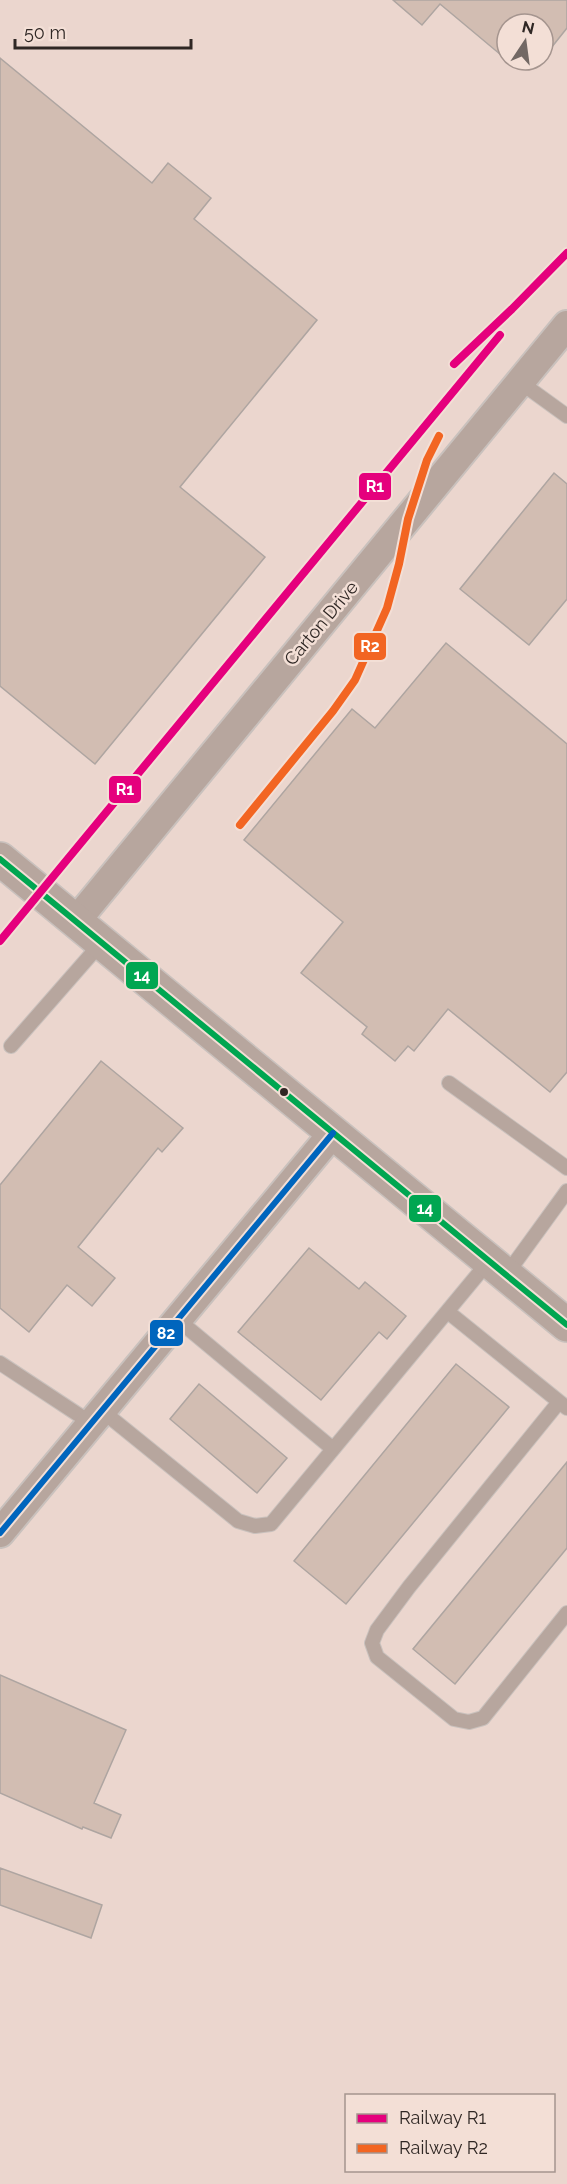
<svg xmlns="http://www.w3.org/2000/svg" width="567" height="2184" font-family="Raleway,sans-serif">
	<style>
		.built { fill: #ebd6ce; fill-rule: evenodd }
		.building { fill: #d2bdb2; stroke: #aea5a1; stroke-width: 1.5 }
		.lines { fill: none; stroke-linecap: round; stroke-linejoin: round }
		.service-casing { stroke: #c9c1bd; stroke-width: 16 }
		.minor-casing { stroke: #c9c1bd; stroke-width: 32 }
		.tertiary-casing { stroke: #c9c1bd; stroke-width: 36 }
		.service { stroke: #b7a69e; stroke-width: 14 }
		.minor { stroke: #b7a69e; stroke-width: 28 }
		.tertiary { stroke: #b7a69e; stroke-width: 33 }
		.bus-1-casing { stroke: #f3dfd6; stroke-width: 10 }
		.bus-2-casing { stroke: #f3dfd6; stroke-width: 10 }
		.bus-1 { stroke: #00a651; stroke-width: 6 }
		.bus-2 { stroke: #0065bd; stroke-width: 6 }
		.rail-1-casing { stroke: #f3dfd6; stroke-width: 12 }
		.rail-2-casing { stroke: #f3dfd6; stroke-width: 12 }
		.rail-1 { stroke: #e5007d; stroke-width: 8 }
		.rail-2 { stroke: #f26522; stroke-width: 8 }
		.bus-dot { fill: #2f2724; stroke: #f3dfd6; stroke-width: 2 }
		.labels { text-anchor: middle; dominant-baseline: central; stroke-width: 5; stroke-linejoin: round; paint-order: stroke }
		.street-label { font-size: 18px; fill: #2f2724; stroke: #f3dfd6 }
		.line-badge { stroke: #f3dfd6; stroke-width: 2 }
		.badge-label { font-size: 16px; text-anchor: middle; font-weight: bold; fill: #fff }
	</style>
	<rect width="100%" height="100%" fill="#ede2dc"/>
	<path class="built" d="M0,0H567V2184H0ZM507,24H543V60H507ZM346,2096H554V2170H346Z"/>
	<path class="building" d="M393,0H567V28L543,58V24H507V60L440,4L422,25Z
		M0,58L152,183L168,163L211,198L194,219L317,320L180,487L265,557L95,764L0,686Z
		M554,473L567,484V599L529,645L460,589Z
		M446,643L567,744V1072L550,1092L448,1009L414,1051L408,1046L395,1061L362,1034L367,1027L301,973L343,922L244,840L352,709L375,728Z
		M101,1061L183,1128L162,1152L158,1148L78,1247L115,1278L92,1306L67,1285L29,1332L0,1308V1185Z
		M309,1248L359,1289L365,1282L406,1316L387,1339L379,1332L321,1400L238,1332Z
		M456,1364L509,1407L346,1604L294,1561Z
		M199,1384L287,1458L257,1493L170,1419Z
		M567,1462V1548L455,1684L413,1649Z
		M0,1675L126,1730L94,1803L121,1815L111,1838L83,1827L82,1829L0,1793Z
		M0,1868L102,1905L91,1938L0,1905Z"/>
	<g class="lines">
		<defs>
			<path id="service" d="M520,382L567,416
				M11,1046L102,942
				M449,1083L567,1168
				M506,1275L567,1191
				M448,1312L567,1408
				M177,1319L333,1449
				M0,1363L91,1423
				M559,1402L409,1587L377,1630L372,1643L377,1657L454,1719L469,1722L483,1718L567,1613
				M101,1410L238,1521L255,1526L271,1524L489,1261"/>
			<path id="minor" d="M76,921L567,325
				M0,1533L333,1133"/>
			<path id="tertiary" d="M0,859L567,1325"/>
		</defs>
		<use href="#service" class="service-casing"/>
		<use href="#minor" class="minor-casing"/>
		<use href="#tertiary" class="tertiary-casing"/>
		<use href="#service" class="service"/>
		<use href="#minor" class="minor"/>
		<use href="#tertiary" class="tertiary"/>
		<defs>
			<path id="bus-1" d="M0,859L567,1325"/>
			<path id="bus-2" d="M0,1533L333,1133"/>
		</defs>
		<use href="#bus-1" class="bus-1-casing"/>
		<use href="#bus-2" class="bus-2-casing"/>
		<use href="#bus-1" class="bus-1"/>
		<use href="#bus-2" class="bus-2"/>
		<defs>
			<path id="rail-1" d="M454,364L512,309L567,253
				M0,941L500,335"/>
			<path id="rail-2" d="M240,825L333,711L355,680L387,608L399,564L408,519L427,460L439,436"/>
		</defs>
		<use href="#rail-1" class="rail-1-casing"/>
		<use href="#rail-2" class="rail-2-casing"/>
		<use href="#rail-1" class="rail-1"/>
		<use href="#rail-2" class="rail-2"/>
	</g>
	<circle class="bus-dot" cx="284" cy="1092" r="5"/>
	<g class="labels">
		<g class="street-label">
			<text transform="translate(321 623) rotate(-50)">Carton Drive</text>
		</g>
	</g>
	<g class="line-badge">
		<rect x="358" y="472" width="34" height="29" rx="6" fill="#e5007d"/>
		<rect x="353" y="632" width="34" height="29" rx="6" fill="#f26522"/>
		<rect x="108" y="775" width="34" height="29" rx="6" fill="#e5007d"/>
		<rect x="125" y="961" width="34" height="29" rx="6" fill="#00a651"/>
		<rect x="408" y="1194" width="34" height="29" rx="6" fill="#00a651"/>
		<rect x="149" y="1319" width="35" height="28" rx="6" fill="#0065bd"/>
	</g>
	<g class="badge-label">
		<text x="375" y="492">R1</text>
		<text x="370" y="652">R2</text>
		<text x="125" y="795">R1</text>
		<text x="142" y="981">14</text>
		<text x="425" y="1214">14</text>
		<text x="166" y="1339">82</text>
	</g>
	<rect x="345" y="2094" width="210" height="78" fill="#f3dfd6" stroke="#a5958f" stroke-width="1.5"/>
	<rect x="357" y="2114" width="30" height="9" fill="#e5007d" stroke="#a5958f" stroke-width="1.5"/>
	<text x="399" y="2124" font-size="18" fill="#2f2724">Railway R1</text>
	<rect x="357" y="2144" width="30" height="9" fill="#f26522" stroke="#a5958f" stroke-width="1.5"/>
	<text x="399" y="2154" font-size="18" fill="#2f2724">Railway R2</text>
	<g transform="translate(525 42) rotate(13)"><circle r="28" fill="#f3dfd6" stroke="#a5958f" stroke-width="1.5"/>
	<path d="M0-4.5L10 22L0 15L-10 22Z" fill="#726864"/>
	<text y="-9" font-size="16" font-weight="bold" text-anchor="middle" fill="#2f2724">N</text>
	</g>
	<path d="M15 39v9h176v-9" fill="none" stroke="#2f2724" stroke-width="3"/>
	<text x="24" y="39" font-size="18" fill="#2f2724" stroke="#f3dfd6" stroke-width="4.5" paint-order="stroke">50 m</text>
</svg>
